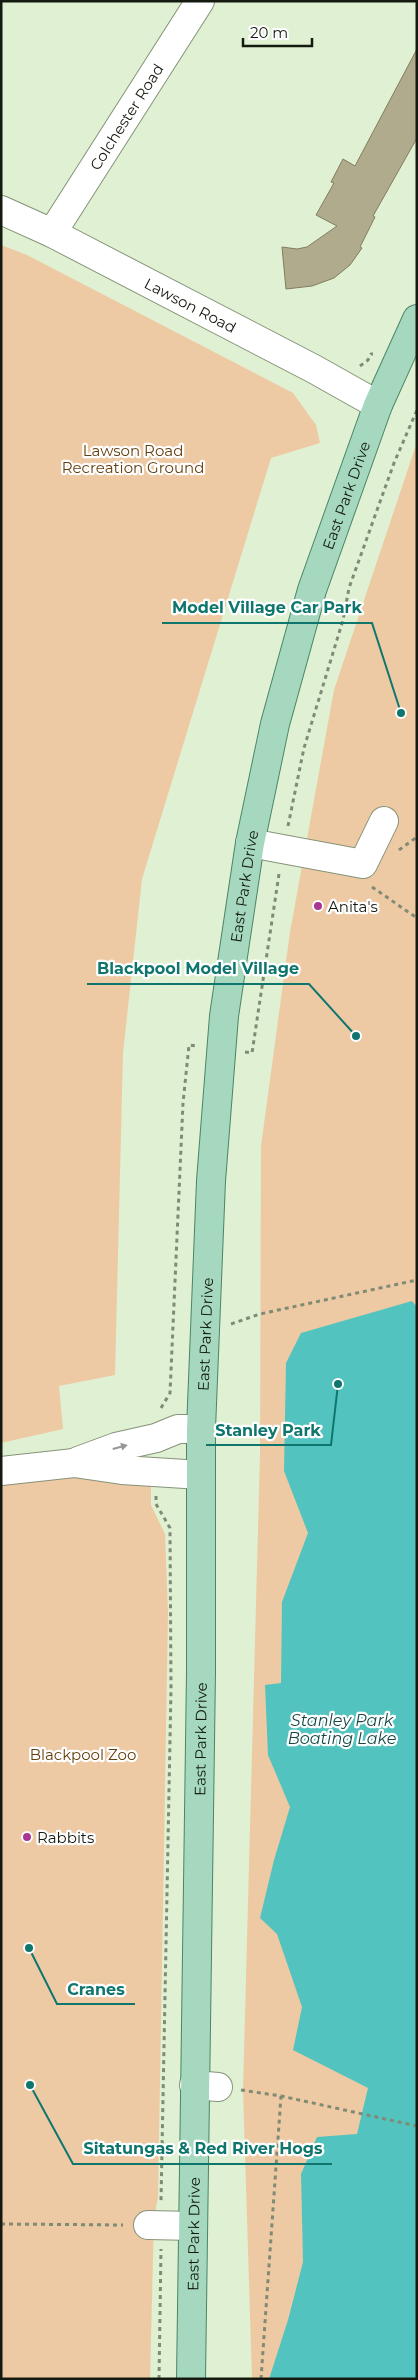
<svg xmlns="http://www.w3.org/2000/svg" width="418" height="2380" font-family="Montserrat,sans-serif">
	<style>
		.green { fill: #edcaa4 }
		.water { fill: #53c3bf }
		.building { fill: #b0ab8c; stroke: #827d5f }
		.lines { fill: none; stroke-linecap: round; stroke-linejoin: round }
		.minor-casing { stroke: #859378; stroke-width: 30 }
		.major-casing { stroke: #4b8566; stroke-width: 30 }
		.path { stroke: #808b76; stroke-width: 3; stroke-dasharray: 4 4; stroke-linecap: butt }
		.minor { stroke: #fff; stroke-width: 28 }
		.major { stroke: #a5d8bf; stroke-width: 28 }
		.oneway { fill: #959893 }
		.poi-dot { fill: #a93792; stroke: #fff; stroke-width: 2 }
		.labels { text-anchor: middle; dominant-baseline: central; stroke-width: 4.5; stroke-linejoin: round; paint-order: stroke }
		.street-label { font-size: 15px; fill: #141a0f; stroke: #fff }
		.park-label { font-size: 15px; fill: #633f0e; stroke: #fff }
		.poi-label { font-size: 15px; fill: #141a0f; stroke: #fff; text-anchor: start }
		.water-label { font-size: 16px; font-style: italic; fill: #154745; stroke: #fff }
		.leader { fill: none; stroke: #0f766e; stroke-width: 2 }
		.callout-dot { fill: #0f766e; stroke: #fff; stroke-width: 2 }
		.callout-label { font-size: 16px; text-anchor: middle; font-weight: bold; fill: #0f766e; stroke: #fff; stroke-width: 4.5; stroke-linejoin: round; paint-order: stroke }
	</style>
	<rect width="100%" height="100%" fill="#e0f0d2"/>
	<path class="green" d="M1,245L27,255L293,393L316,425L320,443L271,458L142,879L123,1053L115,1375L59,1386L63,1429L1,1443Z
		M417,442V2379H252L243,2090L260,1454L261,1146L290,932L334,690Z
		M1,1471L151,1472V1505L165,1534L168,1613L158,2197L154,2218L150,2379H1Z"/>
	<path class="water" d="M412,1301L417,1307V2379H269L288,2320L303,2262L301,2174L317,2137L357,2134L368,2088L293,2050L302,2007L277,1934L260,1918L274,1860L290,1807L268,1755L265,1685L281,1683L282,1602L308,1533L284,1471L286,1363L301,1333Z"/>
	<path class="building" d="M417,49V138L373,216L375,217L360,247L362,248L350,265L334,278L312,286L286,289L282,247L297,249L307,247L337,226L316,215L334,183L331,182L343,159L355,166Z"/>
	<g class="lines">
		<defs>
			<g id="minor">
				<path id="s1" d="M1,210L52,233L314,369L378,405"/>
				<path id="s2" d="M52,233L200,1"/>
				<path d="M250,843L363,864L384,821"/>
				<path d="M78,1461L116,1447L156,1438L178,1429H201"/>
				<path d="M1,1471L74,1463L122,1470L201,1475"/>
				<path d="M194,2085L218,2087"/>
				<path d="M148,2225L193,2226"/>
			</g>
			<g id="major">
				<path id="s3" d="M191,2379L201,1672V1429L211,1181L224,1016L250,843L275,724L312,590L378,405L417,319"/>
			</g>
		</defs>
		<use href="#minor" class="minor-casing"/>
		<use href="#major" class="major-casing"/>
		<path class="path" d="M360,366L368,360L371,354H373
			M288,826L304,748L343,620L349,588L394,463L417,410
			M399,850L417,837
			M372,887L417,918
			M245,1052L252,1053L279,874
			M231,1324L260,1314L417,1280
			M161,1408L170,1393L183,1103L189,1045L196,1046
			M156,1496V1504L170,1528L171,1688L161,2201
			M241,2090L281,2096L417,2126
			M1,2224L123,2225
			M159,2379L161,2249
			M261,2379L281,2096"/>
		<use href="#minor" class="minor"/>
		<use href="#major" class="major"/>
	</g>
	<defs><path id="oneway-solid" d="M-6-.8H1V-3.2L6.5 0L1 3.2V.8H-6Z" transform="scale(1.25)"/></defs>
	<use class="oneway" href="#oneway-solid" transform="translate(120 1447) rotate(-15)"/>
	<g class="poi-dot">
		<circle cx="318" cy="906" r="5"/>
		<circle cx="27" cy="1837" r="5"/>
	</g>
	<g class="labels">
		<g class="street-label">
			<text stroke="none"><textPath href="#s2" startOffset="138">Colchester Road</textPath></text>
			<text stroke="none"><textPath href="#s1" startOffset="212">Lawson Road</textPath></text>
			<text stroke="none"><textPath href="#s3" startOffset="1900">East Park Drive</textPath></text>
			<text stroke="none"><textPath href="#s3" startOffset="1495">East Park Drive</textPath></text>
			<text stroke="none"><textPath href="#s3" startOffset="1045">East Park Drive</textPath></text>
			<text stroke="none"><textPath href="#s3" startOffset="640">East Park Drive</textPath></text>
			<text stroke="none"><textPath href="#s3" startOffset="145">East Park Drive</textPath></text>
		</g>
		<g class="park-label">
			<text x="133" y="450">Lawson Road<tspan x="133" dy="17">Recreation Ground</tspan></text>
			<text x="83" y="1754">Blackpool Zoo</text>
		</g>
		<g class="poi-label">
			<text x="328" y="906">Anita's</text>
			<text x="37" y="1837">Rabbits</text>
		</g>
		<g class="water-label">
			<text x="342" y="1720">Stanley Park<tspan x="342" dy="18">Boating Lake</tspan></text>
		</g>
	</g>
	<path class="leader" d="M401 713L372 623H162M356 1036L309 984H87M338 1384L331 1445H206M29 1948L57 2004H135M30 2085L73 2164H332"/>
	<g class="callout-dot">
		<circle cx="401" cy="713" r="5"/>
		<circle cx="356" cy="1036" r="5"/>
		<circle cx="338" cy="1384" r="5"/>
		<circle cx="29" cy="1948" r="5"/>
		<circle cx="30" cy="2085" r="5"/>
	</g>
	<g class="callout-label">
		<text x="267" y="613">Model Village Car Park</text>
		<text x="198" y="974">Blackpool Model Village</text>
		<text x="268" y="1436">Stanley Park</text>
		<text x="96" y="1995">Cranes</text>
		<text x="203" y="2154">Sitatungas &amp; Red River Hogs</text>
	</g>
	<rect width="418" height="2380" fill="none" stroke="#141a0f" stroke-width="5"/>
	<path d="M243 38v8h69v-8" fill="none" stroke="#141a0f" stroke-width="2.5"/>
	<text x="250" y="38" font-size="15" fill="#141a0f" stroke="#ffffff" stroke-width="4" paint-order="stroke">20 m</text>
</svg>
